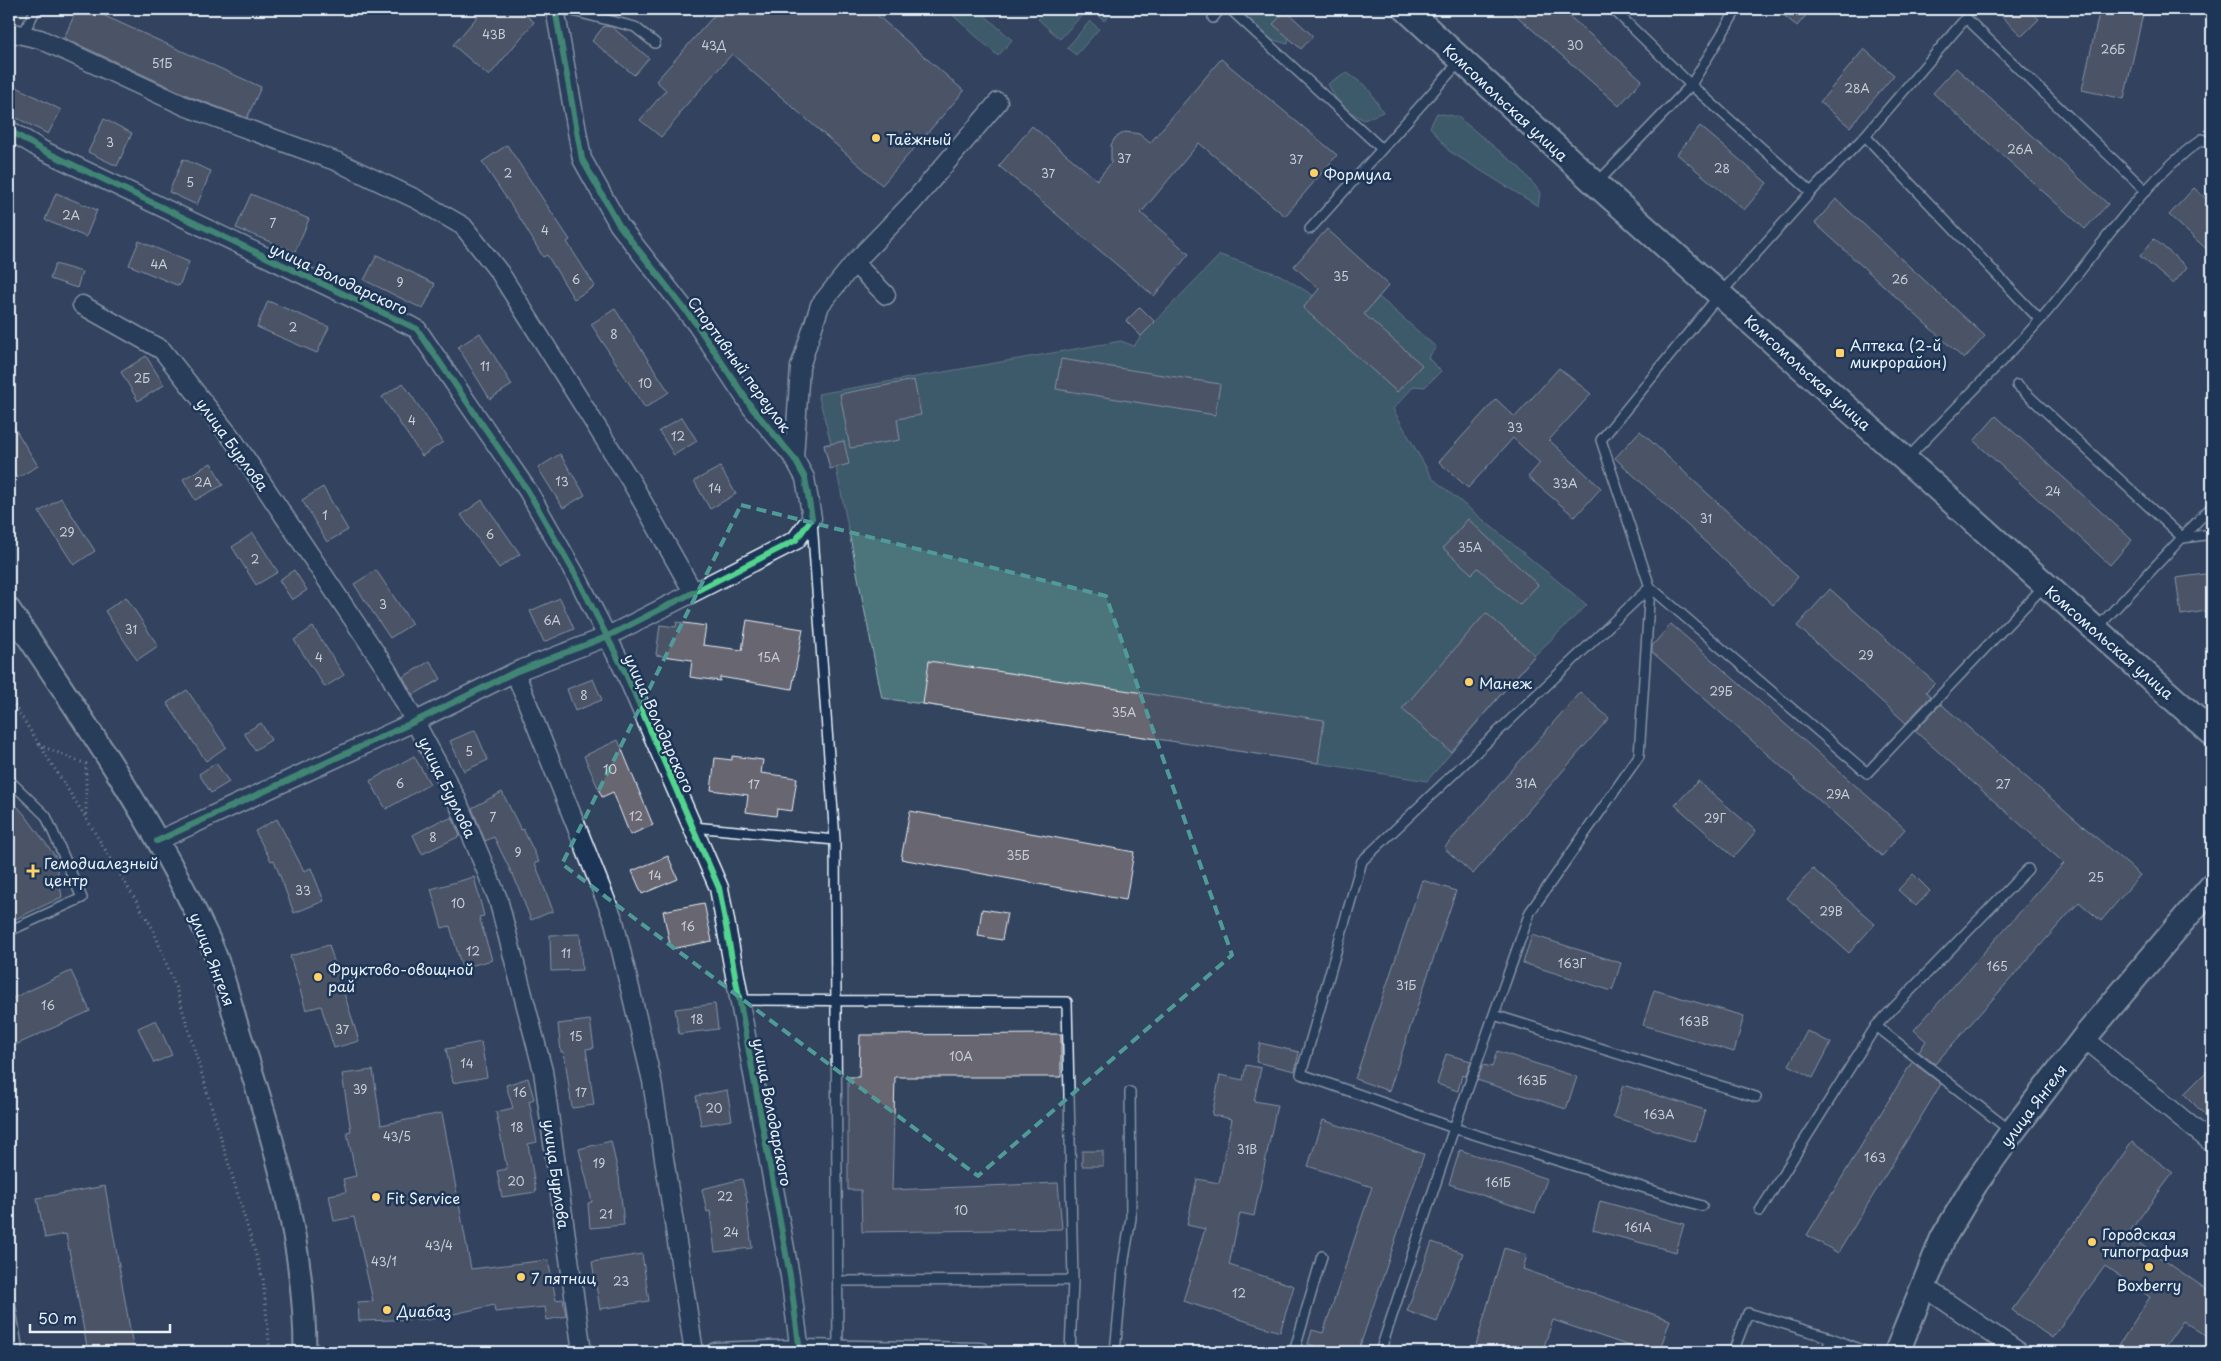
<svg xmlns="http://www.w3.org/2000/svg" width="2221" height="1361" font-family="'Playpen Sans',sans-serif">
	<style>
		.green { fill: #4c757a; stroke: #9ab3b9 }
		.building { fill: #676671; stroke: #e8f1f8 }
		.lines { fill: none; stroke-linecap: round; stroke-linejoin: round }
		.service-casing { stroke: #e8f1f8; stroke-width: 12 }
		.minor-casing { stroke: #e8f1f8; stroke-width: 21 }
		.tertiary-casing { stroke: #e8f1f8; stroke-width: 25 }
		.secondary-casing { stroke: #e8f1f8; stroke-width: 28 }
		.path { stroke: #e8f1f8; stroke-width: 3; stroke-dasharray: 1 4; stroke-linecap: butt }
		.service { stroke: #1d3557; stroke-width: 9 }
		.minor { stroke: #1d3557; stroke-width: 18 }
		.tertiary { stroke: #1d3557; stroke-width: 21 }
		.secondary { stroke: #1d3557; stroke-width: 24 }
		.cycleway-casing { stroke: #1d3557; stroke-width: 9 }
		.cycleway { stroke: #53d58f; stroke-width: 6 }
		.marked { fill: none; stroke: #509b97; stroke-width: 4; stroke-dasharray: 10 6; stroke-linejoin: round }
		.poi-dot { fill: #ffd166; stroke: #1d3557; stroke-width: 2 }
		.labels { text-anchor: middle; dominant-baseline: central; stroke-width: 5; stroke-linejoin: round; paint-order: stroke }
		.number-label { font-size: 12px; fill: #c8ced6 }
		.street-label { font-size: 15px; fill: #e8f1f8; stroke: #1d3557 }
		.poi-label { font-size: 15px; fill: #e8f1f8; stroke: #1d3557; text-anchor: start }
	</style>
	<rect width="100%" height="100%" fill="#33445f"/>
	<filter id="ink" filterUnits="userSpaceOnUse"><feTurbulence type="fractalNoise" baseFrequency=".02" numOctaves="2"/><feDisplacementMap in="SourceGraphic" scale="10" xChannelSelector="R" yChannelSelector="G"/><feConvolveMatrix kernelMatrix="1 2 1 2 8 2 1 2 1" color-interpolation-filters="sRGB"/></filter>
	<g filter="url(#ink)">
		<path class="green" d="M946,9H978L1012,40L998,56Z
			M1048,9H1079L1084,13L1060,39L1038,19Z
			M1102,9H1116L1104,21L1097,14Z
			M1237,9H1277L1290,26L1288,44L1269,39Z
			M1090,21L1099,29L1076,55L1067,48Z
			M1346,72L1367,87L1383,112L1364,120L1340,106L1328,84Z
			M1437,113L1458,117L1520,168L1540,192L1538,206L1449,151L1430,127Z
			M1220,255L1280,275L1356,322L1379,297L1436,347L1428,358L1441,371L1425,387L1414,386L1393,409L1432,478L1587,605L1535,655L1427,781L1318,763L882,698L836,467L830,468L824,445L831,443L818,394L1121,341L1134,346L1141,336Z"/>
		<path class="building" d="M77,9H108L105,16L261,87L247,118L191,97L64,38Z
			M484,9H518L534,22L489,76L453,45Z
			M720,9H870L964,91L882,185L732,54L679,113L680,115L661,137L640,120L666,90L656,81Z
			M1509,9H1561L1642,80L1619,106Z
			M1776,9H1811L1797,26Z
			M1994,9H2028L2039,19L2022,36Z
			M2100,9H2144L2124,99L2082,90Z
			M1286,11L1313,36L1301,49L1273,24Z
			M604,26L612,27L649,58L634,75L592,41Z
			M1864,49L1894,75L1850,127L1820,102Z
			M1221,59L1337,155L1285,216L1199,143L1141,213L1189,254L1154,296L999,166L1032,126L1097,180L1111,163V145L1115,138L1125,132L1133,133L1139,134L1150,143Z
			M1956,68L2108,204L2085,229L1933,93Z
			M9,83L61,110L48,134L9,114Z
			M104,119L132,133L117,166L88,152Z
			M1700,126L1767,183L1744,210L1677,154Z
			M507,145L570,240L567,242L595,286L574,299L547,255L543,257L521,220L482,162Z
			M183,159L211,171L197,205L169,192Z
			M2194,188L2212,204V254L2169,215Z
			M56,193L97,210L86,237L45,220Z
			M251,194L309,219L295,252L236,228Z
			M1836,199L1985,336L1964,359L1815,223Z
			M1327,229L1389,285L1364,314L1422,365L1397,392L1303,308L1319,289L1294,266Z
			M2154,239L2187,267L2173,284L2140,256Z
			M139,241L189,262L179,286L129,265Z
			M377,255L435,284L423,309L364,280Z
			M55,264L82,272L77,288L50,279Z
			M268,301L329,327L317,353L257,327Z
			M1140,307L1155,322L1141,336L1126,321Z
			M615,309L669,392L645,408L591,324Z
			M480,333L512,385L490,399L458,347Z
			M146,356L164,385L138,401L121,372Z
			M1061,359L1220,384L1215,415L1056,389Z
			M1559,368L1591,394L1549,440L1601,488L1575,517L1528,477L1540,463L1513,438L1468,488L1439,462L1496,399L1515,417Z
			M914,380L921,415L897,419L900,440L850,448L840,394Z
			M403,383L443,442L422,456L382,397Z
			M1996,416L2132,540L2110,565L1974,441Z
			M682,417L697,441L674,455L659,431Z
			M9,419L38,466L17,478L9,464Z
			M1640,431L1798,577L1773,605L1615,458Z
			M844,441L849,464L830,469L824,445Z
			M560,454L585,495L563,508L538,468Z
			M211,463L223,485L195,500L183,479Z
			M720,467L736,494L710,509L694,481Z
			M323,487L348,530L327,542L302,500Z
			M61,498L95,551L74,565L39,512Z
			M482,500L520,554L499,568L461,515Z
			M1468,519L1538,585L1519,605L1478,568L1472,574L1443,548Z
			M253,533L278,572L256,585L232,547Z
			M294,570L307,590L292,600L279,580Z
			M376,570L412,624L390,638L354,584Z
			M2212,573V610L2181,615L2176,578Z
			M1830,589L1935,683L1926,692L1931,696L1906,723L1797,626Z
			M126,597L158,646L137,660L105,611Z
			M560,598L574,629L544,642L530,611Z
			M1486,613L1535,655L1451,752L1402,709Z
			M747,620L803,629L792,689L720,677V681L690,677L692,660L656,655L660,625L676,627L677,622L706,626L703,645L742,650Z
			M1671,624L1905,829L1882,856L1652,652V646Z
			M313,627L344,675L325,687L294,640Z
			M430,661L441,679L413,695L403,677Z
			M929,661L1324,720L1318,763L923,704Z
			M593,679L602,700L575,711L567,689Z
			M187,690L226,747L206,761L167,703Z
			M1580,692L1609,718L1473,874L1444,848Z
			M1941,704L2140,875L2101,921L2079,902L1935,1064L1919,1052L1926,1041L1914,1030L2064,863L1915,731Z
			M261,723L271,740L255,750L244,733Z
			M475,730L488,760L464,771L450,741Z
			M618,740L653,825L630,835L613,792L602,797L584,756Z
			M414,756L430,784L386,809L370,781Z
			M732,756L763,760L761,773L797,778L792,811L777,809L776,816L746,812L748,795L711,790L715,758L732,760Z
			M216,763L229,782L211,793L199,774Z
			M1698,781L1756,831L1734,857L1675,805Z
			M502,792L521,830L523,829L539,862L535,863L553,911L531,920L513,874H512L494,837L485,841L472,808Z
			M9,797L25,815L55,856L62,897L9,922Z
			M910,811L1134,852L1126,900L901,859Z
			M452,817L460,836L422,854L413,835L443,819L444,821Z
			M277,819L304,871L311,868L324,901L294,913L274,860L271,861L255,831Z
			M668,856L678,879L642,894L632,871Z
			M1813,869L1875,924L1849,953L1787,898Z
			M1913,874L1930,891L1916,906L1898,890Z
			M474,877L484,916L479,917L492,960L462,968L450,926L442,928L431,889Z
			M1422,880L1456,891L1389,1091L1355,1079Z
			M704,903L712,941L671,949L663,911Z
			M982,909L1007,913L1002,940L978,936Z
			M580,934L582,970L551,971L550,935Z
			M1532,935L1621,963L1612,991L1523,963Z
			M329,945L359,1041L334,1048L321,1006L306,1010L290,956Z
			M71,971L90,1011L9,1048V1000Z
			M1654,990L1744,1016L1734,1052L1643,1025Z
			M715,1004L718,1029L679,1034L675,1009Z
			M156,1020L172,1055L154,1063L138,1028Z
			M590,1020L594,1048L586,1049L594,1105L572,1108L564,1052H561L558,1024Z
			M1807,1031L1831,1043L1813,1078L1789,1065Z
			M1061,1034V1077H895L892,1190L1058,1183L1062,1229L862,1232L861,1190H848V1077H859L860,1035Z
			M481,1042L487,1077L453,1083L446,1049Z
			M1260,1043L1299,1052L1295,1071L1256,1062Z
			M1497,1051L1577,1077L1566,1109L1477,1080L1483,1065L1492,1067Z
			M1446,1054L1471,1061L1466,1076L1462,1075L1458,1091L1437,1084Z
			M1912,1062L1941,1084L1838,1253L1807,1235Z
			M1246,1065L1261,1068L1254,1101L1277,1105L1254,1216L1240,1213L1229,1265L1294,1286L1280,1332L1183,1301L1205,1229L1187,1225L1197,1179L1219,1183L1232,1119L1212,1115L1220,1075L1243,1080Z
			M2212,1066V1122L2184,1094Z
			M373,1070L381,1125L442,1113L471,1269L548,1260L556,1300L563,1299L566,1316L547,1320L545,1307L495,1312L494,1305L427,1320V1319L359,1321L358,1302L373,1301L354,1217L334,1221L329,1195L346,1192L343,1179L356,1176L347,1132L351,1131L342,1074Z
			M528,1078L534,1099L529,1101L537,1142L528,1144L536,1192L502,1197L497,1171L507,1169L496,1112L513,1108L506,1085Z
			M1623,1085L1705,1110L1695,1142L1613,1117Z
			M727,1090L732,1120L701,1125L696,1096Z
			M1323,1120L1424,1154L1358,1352H1335L1308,1344L1312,1330L1323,1333L1372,1187L1308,1166Z
			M611,1141L619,1177L624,1225L590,1228L588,1203L592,1202L579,1149Z
			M2132,1142L2173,1173L2127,1235L2212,1293V1340L2183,1321L2161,1352H2128L2119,1345L2150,1297L2105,1266L2052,1338L2012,1310Z
			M1460,1150L1547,1179L1535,1213L1449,1184Z
			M1082,1151H1103V1166H1082Z
			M742,1179L748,1203H746L752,1248L715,1252L710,1211L707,1212L702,1189Z
			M105,1186L134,1352H88L66,1234L45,1238L37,1198Z
			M1600,1201L1684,1224L1676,1252L1593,1230Z
			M1432,1242L1463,1253L1437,1322L1407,1311Z
			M1504,1248L1527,1255L1523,1269L1670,1320L1659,1352H1647L1553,1320L1542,1352H1474Z
			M642,1254L649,1301L600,1309L592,1262Z"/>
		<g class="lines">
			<defs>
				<path id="service" d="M565,9L635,27L655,43
					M1230,9L1382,149L1461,60
					M1613,9L1691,85L1737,9
					M1213,18L1220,9
					M22,36L36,9
					M1865,136L2040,320
					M1597,183L1691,85L1811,192
					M1310,229L1382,149
					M2017,385L2183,538L2212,534
					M1906,460C1950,413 1997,368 2040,320C2092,261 2138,185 2202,139L2212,145
					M812,521L835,840L838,1350
					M2045,585L1867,773L1650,587L1601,440L1720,294L1811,192L1865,136L1966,18L2146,191
					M1650,587L1639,756L1530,912L1454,1128L1301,1074L1362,861Z
					M2096,629L2212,506
					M9,780L46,816L82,898L9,931
					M693,827L835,840
					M739,1000L1067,1002L1073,1280L838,1281
					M1494,1015L1756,1097
					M2012,1132L1876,1026L2028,869
					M1760,1211L1876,1026
					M9,1297L18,1352
					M1070,1352L1073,1280
					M1115,1352L1124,1259L1131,1218L1130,1092
					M1294,1352L1322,1256
					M1380,1352L1454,1128L1702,1206
					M1733,1352L1748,1313L1831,1338L1867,1352
					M1826,1352L1831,1338"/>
				<path id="minor" d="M9,32L40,39L187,107L338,162L416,199L463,226L500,273L632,483L693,592
					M9,130L42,150L417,329L528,491L579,581L626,674L719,888L790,1276L800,1352
					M854,263L886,295
					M82,305L162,350L234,441L387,670L456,798L498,899L543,1071L582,1352
					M794,458L800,367L820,305L854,263L912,203L998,102
					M515,672L614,921L652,1081L694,1352
					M157,841L416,721L515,672L606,637L796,540L812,518L805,478L794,458L752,408L697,325L619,225L582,159L555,9
					M2084,1038L2212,1143
					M1923,1286L2019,1352
					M715,1352L799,1349L981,1352"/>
				<path id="tertiary" d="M9,609C80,714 152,819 206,933C222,966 230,1003 241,1038C274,1140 305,1244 305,1352"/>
				<path id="secondary" d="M1406,9L1596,184L2212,733
					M1897,1352L1943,1238L1975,1184L2012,1132L2084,1038L2212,886"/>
			</defs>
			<use href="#service" class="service-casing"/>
			<use href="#minor" class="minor-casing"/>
			<use href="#tertiary" class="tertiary-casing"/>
			<use href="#secondary" class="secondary-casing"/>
			<path class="path" d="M9,697L86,818L153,929L177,991L263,1279L270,1352
				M39,745L86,764V817"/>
			<use href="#service" class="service"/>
			<use href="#minor" class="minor"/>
			<use href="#tertiary" class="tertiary"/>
			<use href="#secondary" class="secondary"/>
			<defs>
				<path id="cycleway" d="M9,130L42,150L417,329L528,491L579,581L626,674L719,888L790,1276L800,1352
					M157,841L416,721L515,672L606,637L796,540L812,518L805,478L794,458L752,408L697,325L619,225L582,159L555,9"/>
			</defs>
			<use href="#cycleway" class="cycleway-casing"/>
			<use href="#cycleway" class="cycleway"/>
		</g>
	</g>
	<path d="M0 0H2221V1361H0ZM741,505L1106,596L1232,955L978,1176L562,864Z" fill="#33445f" fill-opacity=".55" fill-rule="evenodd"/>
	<path class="marked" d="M741,505L1106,596L1232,955L978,1176L562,864Z"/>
	<g class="poi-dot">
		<circle cx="876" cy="138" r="5"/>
		<circle cx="1314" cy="173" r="5"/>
		<rect x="1835" y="348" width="10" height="10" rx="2.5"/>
		<circle cx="1469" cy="682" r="5"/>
		<path d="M30.5 863.5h5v5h5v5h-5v5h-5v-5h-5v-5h5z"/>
		<circle cx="318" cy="977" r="5"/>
		<circle cx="376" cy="1197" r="5"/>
		<circle cx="2092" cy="1242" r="5"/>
		<circle cx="2149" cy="1267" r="5"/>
		<circle cx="521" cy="1277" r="5"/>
		<circle cx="387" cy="1310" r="5"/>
	</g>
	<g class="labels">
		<g class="number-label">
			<text x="494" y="34">43В</text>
			<text x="714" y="45">43Д</text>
			<text x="1575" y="45">30</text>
			<text x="2113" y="49">26Б</text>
			<text x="162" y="63">51Б</text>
			<text x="1857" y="88">28А</text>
			<text x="110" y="142">3</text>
			<text x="2020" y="149">26А</text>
			<text x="1124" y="158">37</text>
			<text x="1296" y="159">37</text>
			<text x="1722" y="168">28</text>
			<text x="508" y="173">2</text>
			<text x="1048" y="173">37</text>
			<text x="190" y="182">5</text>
			<text x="71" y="215">2А</text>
			<text x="273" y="223">7</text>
			<text x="545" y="230">4</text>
			<text x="159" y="264">4А</text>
			<text x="1341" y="276">35</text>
			<text x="576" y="279">6</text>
			<text x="1900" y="279">26</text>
			<text x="400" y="282">9</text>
			<text x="293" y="327">2</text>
			<text x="614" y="334">8</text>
			<text x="485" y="366">11</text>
			<text x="142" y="378">2Б</text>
			<text x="645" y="383">10</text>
			<text x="412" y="420">4</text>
			<text x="1515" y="427">33</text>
			<text x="678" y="436">12</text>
			<text x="562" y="481">13</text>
			<text x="203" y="482">2А</text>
			<text x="1565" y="483">33А</text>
			<text x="715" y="488">14</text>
			<text x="2053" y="491">24</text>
			<text x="325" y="515">1</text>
			<text x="1706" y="518">31</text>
			<text x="67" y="532">29</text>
			<text x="490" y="534">6</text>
			<text x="1470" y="547">35А</text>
			<text x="255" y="559">2</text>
			<text x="383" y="604">3</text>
			<text x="552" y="620">6А</text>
			<text x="131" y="629">31</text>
			<text x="1866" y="655">29</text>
			<text x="319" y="657">4</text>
			<text x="769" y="657">15А</text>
			<text x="1721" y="691">29Б</text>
			<text x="584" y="695">8</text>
			<text x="1124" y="712">35А</text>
			<text x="469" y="751">5</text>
			<text x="610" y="769">10</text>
			<text x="400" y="783">6</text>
			<text x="1526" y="783">31А</text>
			<text x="754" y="784">17</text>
			<text x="2003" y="784">27</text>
			<text x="1838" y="794">29А</text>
			<text x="636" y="816">12</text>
			<text x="493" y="817">7</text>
			<text x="1715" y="818">29Г</text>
			<text x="433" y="837">8</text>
			<text x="518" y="852">9</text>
			<text x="1018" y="855">35Б</text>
			<text x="655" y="875">14</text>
			<text x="2096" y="877">25</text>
			<text x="303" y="890">33</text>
			<text x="458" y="903">10</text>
			<text x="1831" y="911">29В</text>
			<text x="688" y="926">16</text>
			<text x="473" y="951">12</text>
			<text x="566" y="953">11</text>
			<text x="1572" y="963">163Г</text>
			<text x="1997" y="966">165</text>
			<text x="1406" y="985">31Б</text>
			<text x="48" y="1005">16</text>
			<text x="697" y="1019">18</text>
			<text x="1694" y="1021">163В</text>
			<text x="342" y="1029">37</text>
			<text x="576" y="1036">15</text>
			<text x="961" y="1056">10А</text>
			<text x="467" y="1063">14</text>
			<text x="1532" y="1080">163Б</text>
			<text x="360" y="1089">39</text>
			<text x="520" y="1092">16</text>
			<text x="581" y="1092">17</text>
			<text x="714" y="1108">20</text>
			<text x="1659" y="1114">163А</text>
			<text x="517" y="1127">18</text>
			<text x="397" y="1136">43/5</text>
			<text x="1247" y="1149">31В</text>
			<text x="1875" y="1157">163</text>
			<text x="599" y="1163">19</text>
			<text x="516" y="1181">20</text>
			<text x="1498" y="1182">161Б</text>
			<text x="725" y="1196">22</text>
			<text x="961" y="1210">10</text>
			<text x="606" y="1214">21</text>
			<text x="1638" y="1227">161А</text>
			<text x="731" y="1232">24</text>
			<text x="439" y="1245">43/4</text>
			<text x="384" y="1261">43/1</text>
			<text x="621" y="1281">23</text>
			<text x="1239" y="1293">12</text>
		</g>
		<g class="street-label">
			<text transform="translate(1506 102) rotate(43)">Комсомольская улица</text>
			<text transform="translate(339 278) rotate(25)">улица Володарского</text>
			<text transform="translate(740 364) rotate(54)">Спортивный переулок</text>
			<text transform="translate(1808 372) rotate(42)">Комсомольская улица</text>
			<text transform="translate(233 444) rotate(54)">улица Бурлова</text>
			<text transform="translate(2110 642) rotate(41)">Комсомольская улица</text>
			<text transform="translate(660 723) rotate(66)">улица Володарского</text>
			<text transform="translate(448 787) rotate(64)">улица Бурлова</text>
			<text transform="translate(213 959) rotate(69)">улица Янгеля</text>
			<text transform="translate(2033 1105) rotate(-53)">улица Янгеля</text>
			<text transform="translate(773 1112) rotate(79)">улица Володарского</text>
			<text transform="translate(557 1174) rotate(82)">улица Бурлова</text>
		</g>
		<g class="poi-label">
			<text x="886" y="138">Таёжный</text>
			<text x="1324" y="173">Формула</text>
			<text x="1850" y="344">Аптека (2-й<tspan x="1850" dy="17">микрорайон)</tspan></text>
			<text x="1479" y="682">Манеж</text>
			<text x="44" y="862">Гемодиалезный<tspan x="44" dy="17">центр</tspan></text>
			<text x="328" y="968">Фруктово-овощной<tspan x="328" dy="17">рай</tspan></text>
			<text x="386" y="1197">Fit Service</text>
			<text x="2102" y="1233">Городская<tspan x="2102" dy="17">типография</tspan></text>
			<text x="531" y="1277">7 пятниц</text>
			<text x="2149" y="1284" text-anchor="middle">Boxberry</text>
			<text x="397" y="1310">Диабаз</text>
		</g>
	</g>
	<rect width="2221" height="1361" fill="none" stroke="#1d3557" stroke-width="30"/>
	<rect x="15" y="15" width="2191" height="1331" fill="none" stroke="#e8f1f8" stroke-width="2" filter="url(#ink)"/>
	<path d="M30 1324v8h140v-8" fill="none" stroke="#e8f1f8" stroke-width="2.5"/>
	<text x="38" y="1324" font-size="15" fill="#e8f1f8" stroke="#1d3557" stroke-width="4" paint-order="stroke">50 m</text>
</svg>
